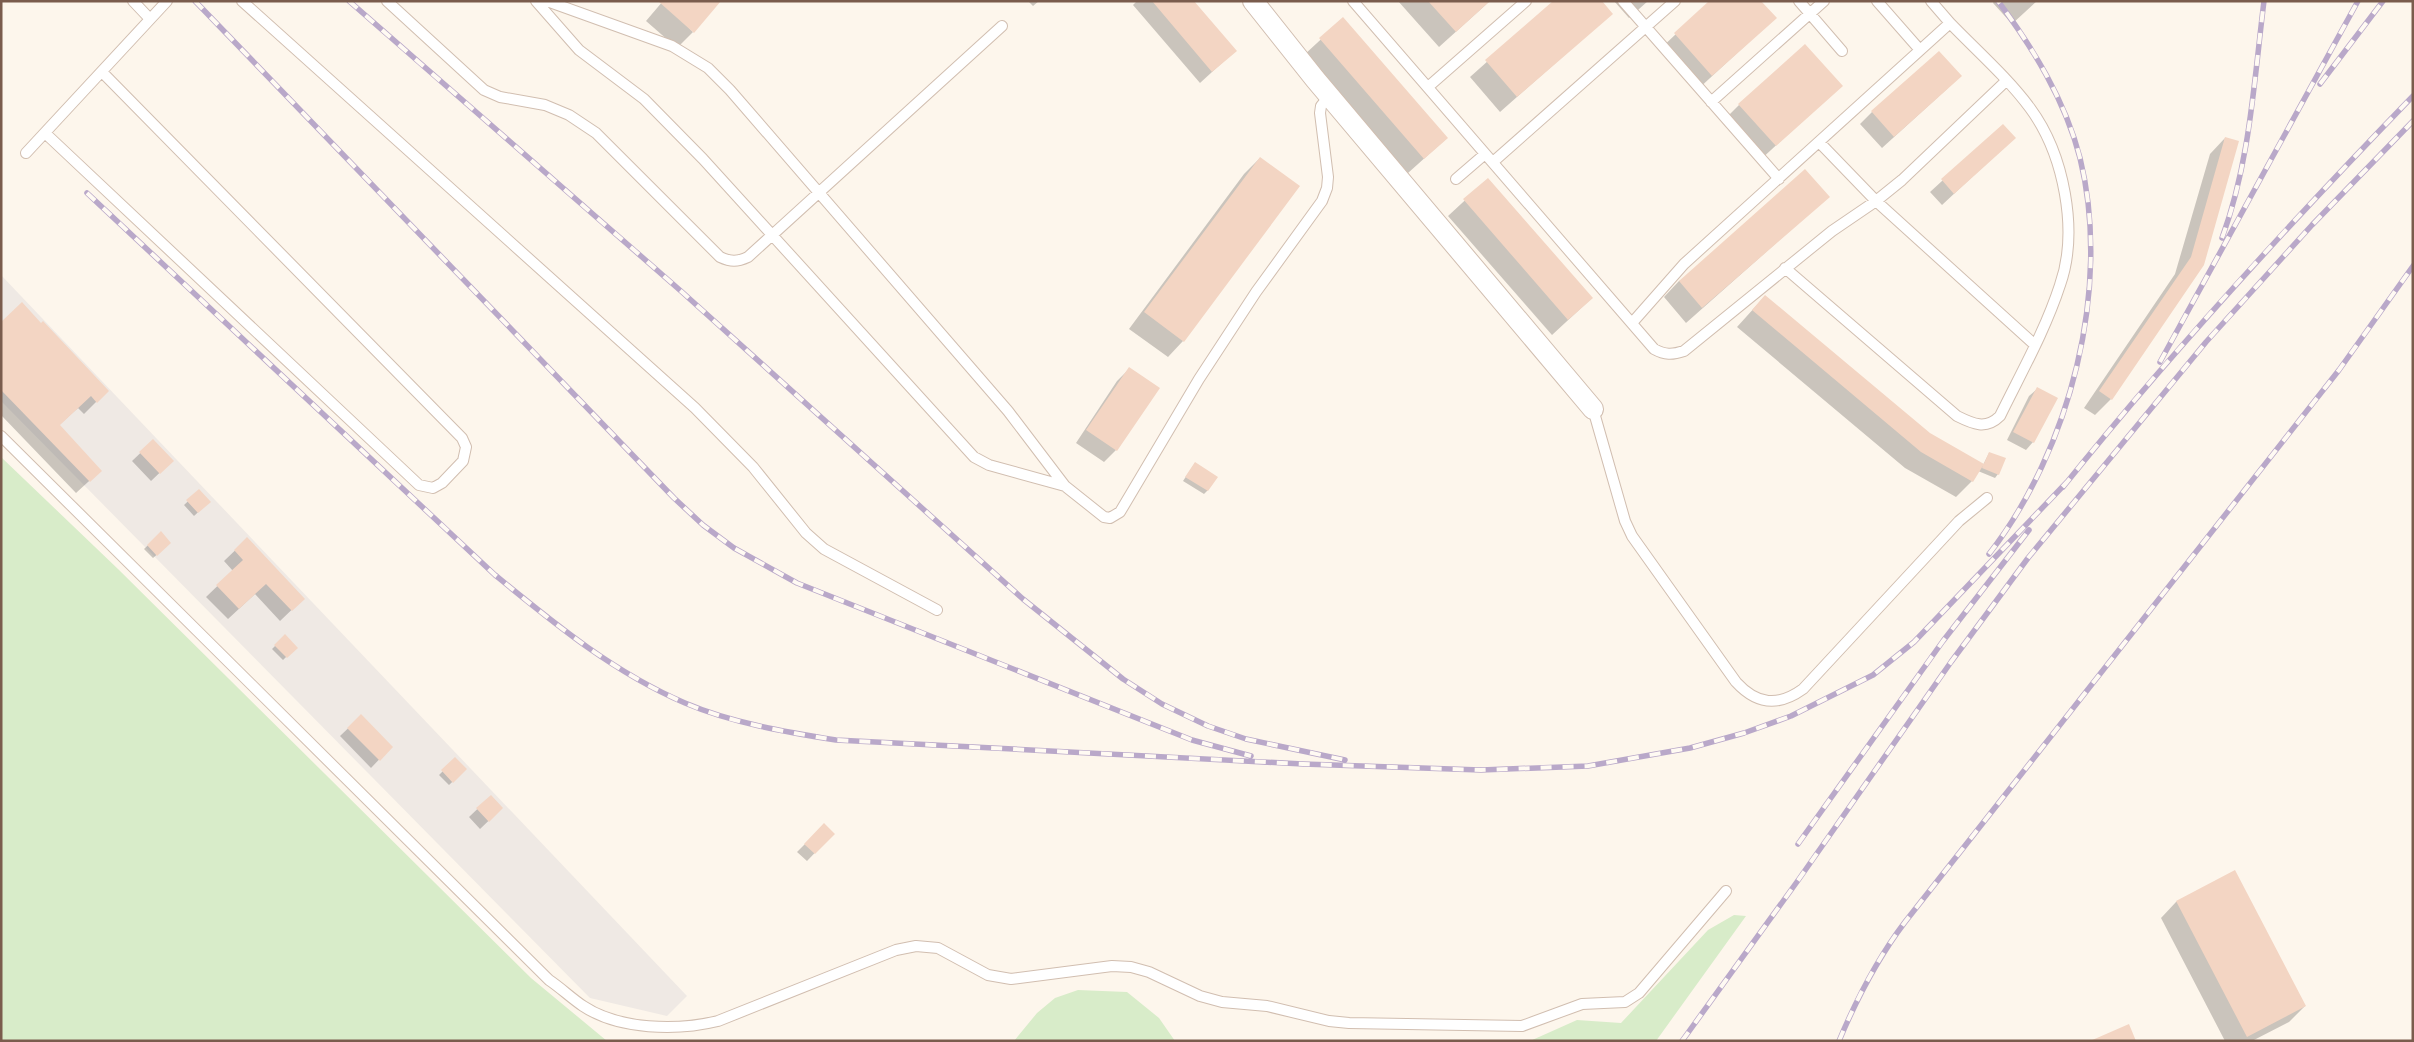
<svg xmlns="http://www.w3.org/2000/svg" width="2414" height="1042" font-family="'Open Sans',sans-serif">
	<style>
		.industrial { fill: #efe9e4 }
		.green { fill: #d8ecc9 }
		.shadow { fill: #0003 }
		.building { fill: #f3d5c3 }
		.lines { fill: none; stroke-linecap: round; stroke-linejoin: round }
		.service-casing { stroke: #d1beb0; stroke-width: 12 }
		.minor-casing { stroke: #d1beb0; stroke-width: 22 }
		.service { stroke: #fff; stroke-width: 10 }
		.minor { stroke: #fff; stroke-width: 20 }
		.rail-casing { stroke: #b9a8c9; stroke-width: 5.5 }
		.rail { stroke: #fffaf3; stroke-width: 4; stroke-dasharray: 11; stroke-linecap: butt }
	</style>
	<rect width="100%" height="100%" fill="#fdf6ec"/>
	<path class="industrial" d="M1,275L687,996L667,1016L590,998L1,401Z"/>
	<path class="green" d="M1,457L118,569L531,978L607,1041H1Z
		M1734,915L1746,916L1656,1041H1530L1577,1020L1621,1023L1708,930Z
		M1078,990L1127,992L1159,1018L1175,1041H1014L1037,1013L1055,998Z"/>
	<path class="shadow" d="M663,1L693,32L677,48L646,21Z
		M1028,1H1039L1033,6Z
		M1137,1H1192L1235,51L1200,83L1133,5Z
		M1398,1H1490L1439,47Z
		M1555,1L1611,14L1500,112L1470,77Z
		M1614,1H1648L1629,18Z
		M1711,1L1775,18L1696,91L1659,50Z
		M1994,1H2037L2012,24L1993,3Z
		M1343,19L1447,138L1408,173L1304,55Z
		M1841,86L1759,161L1723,121L1739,105Z
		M1948,88L1882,148L1860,124L1872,112Z
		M2003,125L2014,138L1942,205L1930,192Z
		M2225,138L2203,264L2111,399L2095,415L2084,408L2175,274L2210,154Z
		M1260,158L1183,341L1168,357L1129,329L1244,174Z
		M1488,179L1592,298L1552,335L1448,216Z
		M1828,197L1686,323L1664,297L1679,281Z
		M1765,296L1929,434L1983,465L1989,453L1998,474L1995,478L1978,471L1972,481L1956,497L1905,468L1737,327Z
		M1,324L107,391L84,414L78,408L59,425L100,471L76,493L1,415Z
		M1129,369L1158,388L1116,450L1104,462L1076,443L1117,381Z
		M2037,389L2033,442L2026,450L2007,440L2029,396Z
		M153,441L172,461L151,481L132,461Z
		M1195,463L1208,490L1204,494L1183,481Z
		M199,491L209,502L194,516L184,505Z
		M161,533L170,543L153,558L144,549Z
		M247,539L303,599L280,621L255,594L228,619L206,597L233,571L224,561Z
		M285,636L296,647L283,660L272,649Z
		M361,716L391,747L371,768L340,736Z
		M455,759L466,769L449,785L439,775Z
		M491,796L502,808L480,829L469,817Z
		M824,825L833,834L807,861L797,852Z
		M2235,872L2305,1006L2289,1022L2252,1041H2225L2161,918L2176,902Z"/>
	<path class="building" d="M658,1H721L694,33Z
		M1152,1H1194L1237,51L1212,72Z
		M1428,1H1490L1456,32Z
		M1553,1H1602L1613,14L1517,97L1485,60Z
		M1709,1H1761L1777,18L1712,76L1674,33Z
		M1343,17L1448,138L1424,159L1319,38Z
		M1805,44L1843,86L1776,146L1738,104Z
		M1939,51L1962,76L1894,137L1871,111Z
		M2003,124L2016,138L1954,194L1941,179Z
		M2225,137L2239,141L2204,265L2112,400L2099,391L2191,257Z
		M1260,157L1300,186L1184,342L1144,312Z
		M1805,169L1830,197L1702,308L1679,281Z
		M1488,178L1593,298L1568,320L1463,199Z
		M1765,295L1930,433L1984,464L1973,482L1921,452L1752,310Z
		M22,302L41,323L43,321L109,391L97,403L91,396L60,425L102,471L90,482L1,390V322Z
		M1129,367L1160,388L1117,451L1086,430Z
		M2037,387L2058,398L2034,443L2013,432Z
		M153,439L174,461L160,474L139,452Z
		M1989,452L2006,458L1999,475L1982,468Z
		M1195,462L1218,477L1208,491L1185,477Z
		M199,489L211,502L198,513L186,500Z
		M161,531L171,543L157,556L147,545Z
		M247,537L305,599L292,611L266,584L239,609L216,585L243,560L234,550Z
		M285,634L298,648L287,658L274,645Z
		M361,714L393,747L380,761L347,728Z
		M455,757L467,769L453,783L441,770Z
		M491,795L503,808L489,822L476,808Z
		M824,823L835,834L815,854L804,844Z
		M2235,870L2306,1006L2247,1037L2176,901Z
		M2129,1024L2136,1041H2090Z"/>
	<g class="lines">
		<defs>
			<path id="service" d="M133,1L150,19
				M242,1L695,408L753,467L806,533L824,549L937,610
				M387,1L484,90L500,97L545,105L569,115L596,133L720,257C731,262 737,262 748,257L1002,26
				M536,1L579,50L644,99L703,159L974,457L989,465L1065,486L1104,517L1110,518L1120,512L1199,379L1256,292L1322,201L1327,188L1328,177L1320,113L1321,106L1329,96
				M547,1L672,46L708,68L730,90L1008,411L1065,486
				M1353,1L1654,349C1665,355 1672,355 1684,351L1832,231L1876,201L1902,180L2006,81
				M1623,1L1779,179
				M1799,1L1842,51
				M1877,1L1920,50
				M1428,87L1526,1
				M1711,102L1824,1
				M45,133L419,485L433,488L442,483L463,461L466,447L462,438L102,72
				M1819,142L1876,201L2035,345
				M26,153L167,1
				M1493,162L1675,1
				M1456,179L1485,154
				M1785,268L1957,416C1973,424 1986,430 2000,416C2021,373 2045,331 2060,285C2079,231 2064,154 2030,108C2007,77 1977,51 1950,23
				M1632,323L1684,264L1950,23L1931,1
				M1593,409L1625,521L1632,536L1736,682C1757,705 1778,707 1803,689L1959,521L1987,498
				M1,436L549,980C561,988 571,998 583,1006C619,1030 677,1031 718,1021L896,950L916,946L938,948L988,975L1011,979L1112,966L1131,967L1149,972L1200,996L1222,1002L1267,1006L1329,1021L1349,1023L1522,1026L1582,1004L1625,1002L1639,993L1726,891"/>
			<path id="minor" d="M1253,1L1315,79L1593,409"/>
		</defs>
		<use href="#service" class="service-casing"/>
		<use href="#minor" class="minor-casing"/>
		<use href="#service" class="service"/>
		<use href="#minor" class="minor"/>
		<defs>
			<path id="rail" d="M195,1L674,498L703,525L734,548L797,583L1192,740L1251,756
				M349,1L682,292L1023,599L1123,679L1162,704L1208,726L1246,739L1345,760
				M2320,84L2383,1
				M87,193L495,575C555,624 613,672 685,703C732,723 786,732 836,740L1303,764L1481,770L1588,766L1690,748L1744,733L1791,716L1873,675L1914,642L2067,482
				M2222,238C2250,162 2254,81 2264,1
				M2160,362L2358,1
				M2063,487C2173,350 2291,222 2413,96
				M1989,554C2070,450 2112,288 2080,158C2065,100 2033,48 1998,1
				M1798,844L1943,641L2029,530
				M1682,1041L1799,879L1951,662L2028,558L2206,342L2312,225L2413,121
				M1839,1041C1857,998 1877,959 1905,922L2339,370L2413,266"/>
		</defs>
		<use href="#rail" class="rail-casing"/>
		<use href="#rail" class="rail"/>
	</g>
	<rect width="2414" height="1042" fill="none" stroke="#7a5c4d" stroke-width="5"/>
</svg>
